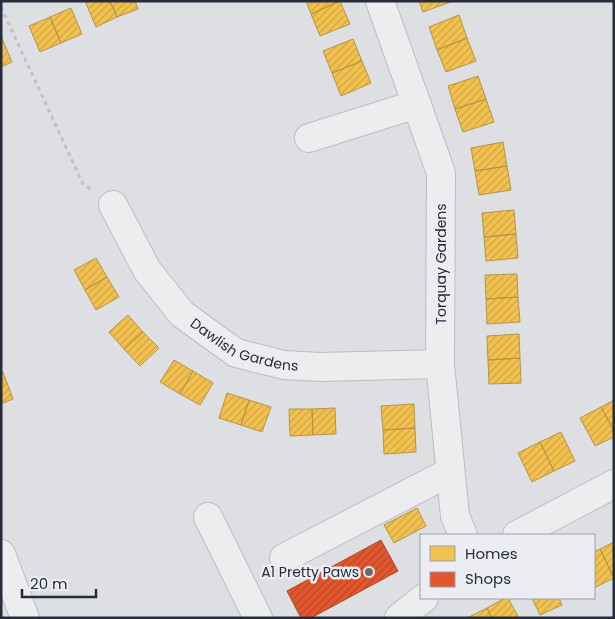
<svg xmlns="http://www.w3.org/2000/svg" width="615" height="619" font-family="Poppins,sans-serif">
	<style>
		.homes { fill: url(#homes-hatch); stroke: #b59448 }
		.shops { fill: url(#shops-hatch); stroke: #ab4a32 }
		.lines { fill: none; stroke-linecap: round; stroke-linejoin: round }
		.minor-casing { stroke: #bcbdc1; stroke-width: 30 }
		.path { stroke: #c0c0c5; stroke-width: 3; stroke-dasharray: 4 4; stroke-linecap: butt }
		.minor { stroke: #ededf0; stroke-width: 28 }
		.poi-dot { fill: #676a75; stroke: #ebedf3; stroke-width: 2 }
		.labels { text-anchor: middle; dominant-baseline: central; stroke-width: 5; stroke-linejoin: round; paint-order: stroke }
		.street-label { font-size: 14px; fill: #272b3a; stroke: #ebedf3 }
		.poi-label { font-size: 14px; fill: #272b3a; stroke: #ebedf3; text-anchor: end }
	</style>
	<defs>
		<pattern id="homes-hatch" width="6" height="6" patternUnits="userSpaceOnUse" patternTransform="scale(1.25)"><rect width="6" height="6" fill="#f2c14e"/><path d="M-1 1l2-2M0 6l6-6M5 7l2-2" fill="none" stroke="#d0a645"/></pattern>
		<pattern id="shops-hatch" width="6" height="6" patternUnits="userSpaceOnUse" patternTransform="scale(1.25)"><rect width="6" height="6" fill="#e4572e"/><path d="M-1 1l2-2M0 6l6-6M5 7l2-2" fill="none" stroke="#b94828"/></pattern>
	</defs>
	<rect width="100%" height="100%" fill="#dedfe3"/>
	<path class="homes" d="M85,1H110L117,17L96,27Z
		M110,1H135L138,9L117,17Z
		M306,1H340L311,14Z
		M340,1L350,24L320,36L311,14Z
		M419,1H453L423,12Z
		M71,8L82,34L61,43L50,17Z
		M459,15L467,38L437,50L429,27Z
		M50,17L61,43L40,52L29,26Z
		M1,36L12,62L1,67Z
		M467,38L476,61L446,72L437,50Z
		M353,39L362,61L332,73L323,51Z
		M362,61L371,83L341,96L332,73Z
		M478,76L486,99L455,109L448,86Z
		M486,99L494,122L463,132L455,109Z
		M503,142L507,166L475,171L471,148Z
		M507,166L511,190L479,195L475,171Z
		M514,210L516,234L484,237L482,213Z
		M516,234L518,258L486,261L484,237Z
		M96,258L107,277L85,290L74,270Z
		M517,274L518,297L486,299L485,275Z
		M107,277L119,297L96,310L85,290Z
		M518,297L520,322L487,324L486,299Z
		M128,315L143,332L124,349L109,332Z
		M143,332L159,348L140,366L124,349Z
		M519,334L520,358L488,360L487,336Z
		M520,358L521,383L489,384L488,360Z
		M174,360L193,371L180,394L160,382Z
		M193,371L213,383L200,405L180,394Z
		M1,372H3L13,399L1,404Z
		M227,393L249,400L241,425L219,418Z
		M249,400L271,407L262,432L241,425Z
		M614,400V431L601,407Z
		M414,404L415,428L383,430L381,406Z
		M601,407L614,431V437L595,446L580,418Z
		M335,408L336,434L313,435L312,409Z
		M289,409H312L313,435L290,436Z
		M415,428L416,452L384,454L383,430Z
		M561,432L575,461L554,471L540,442Z
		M540,442L554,471L532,482L518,453Z
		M417,508L426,526L394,543L384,525Z
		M614,542V578L600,549Z
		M600,549L614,578L594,588V552Z
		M505,598H508L519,618H492L487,608Z
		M532,598H559L562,605L540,615Z
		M487,608L492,618H467Z"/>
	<path class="shops" d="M381,540L398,571L311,618H301L287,591Z"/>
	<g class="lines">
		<defs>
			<g id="minor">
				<path d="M380,1L441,173L440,364L455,516L463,535"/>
				<path d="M309,138L417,104"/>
				<path id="s1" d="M113,205L147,270L182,314L236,353L284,365L320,367L440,364"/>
				<path d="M208,517L258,618"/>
				<path d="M517,535L614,484"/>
				<path d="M1,554L25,618"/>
				<path d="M284,558L450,472"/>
				<path d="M399,618L424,598"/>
			</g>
		</defs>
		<use href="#minor" class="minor-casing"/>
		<path class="path" d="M1,7L83,184L93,191"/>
		<use href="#minor" class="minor"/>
	</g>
	<circle class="poi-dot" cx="369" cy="572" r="5"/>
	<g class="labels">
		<g class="street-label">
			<text transform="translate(441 264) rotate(-90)">Torquay Gardens</text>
			<text stroke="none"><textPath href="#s1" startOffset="201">Dawlish Gardens</textPath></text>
		</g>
		<g class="poi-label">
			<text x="359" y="572">A1 Pretty Paws</text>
		</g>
	</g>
	<rect width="615" height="619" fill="none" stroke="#272b3a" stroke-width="5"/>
	<rect x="420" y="534" width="175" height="65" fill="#ebedf3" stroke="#9d9fa9"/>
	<rect x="430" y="546" width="25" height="15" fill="#f2c14e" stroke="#9d9fa9"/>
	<text x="465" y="559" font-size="15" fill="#272b3a">Homes</text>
	<rect x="430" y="572" width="25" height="15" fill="#e4572e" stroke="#9d9fa9"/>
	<text x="465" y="584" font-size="15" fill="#272b3a">Shops</text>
	<path d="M22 589v8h74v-8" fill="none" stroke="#272b3a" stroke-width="2.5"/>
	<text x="30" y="589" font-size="15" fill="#272b3a" stroke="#ebedf3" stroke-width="4" paint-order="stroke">20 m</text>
</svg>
